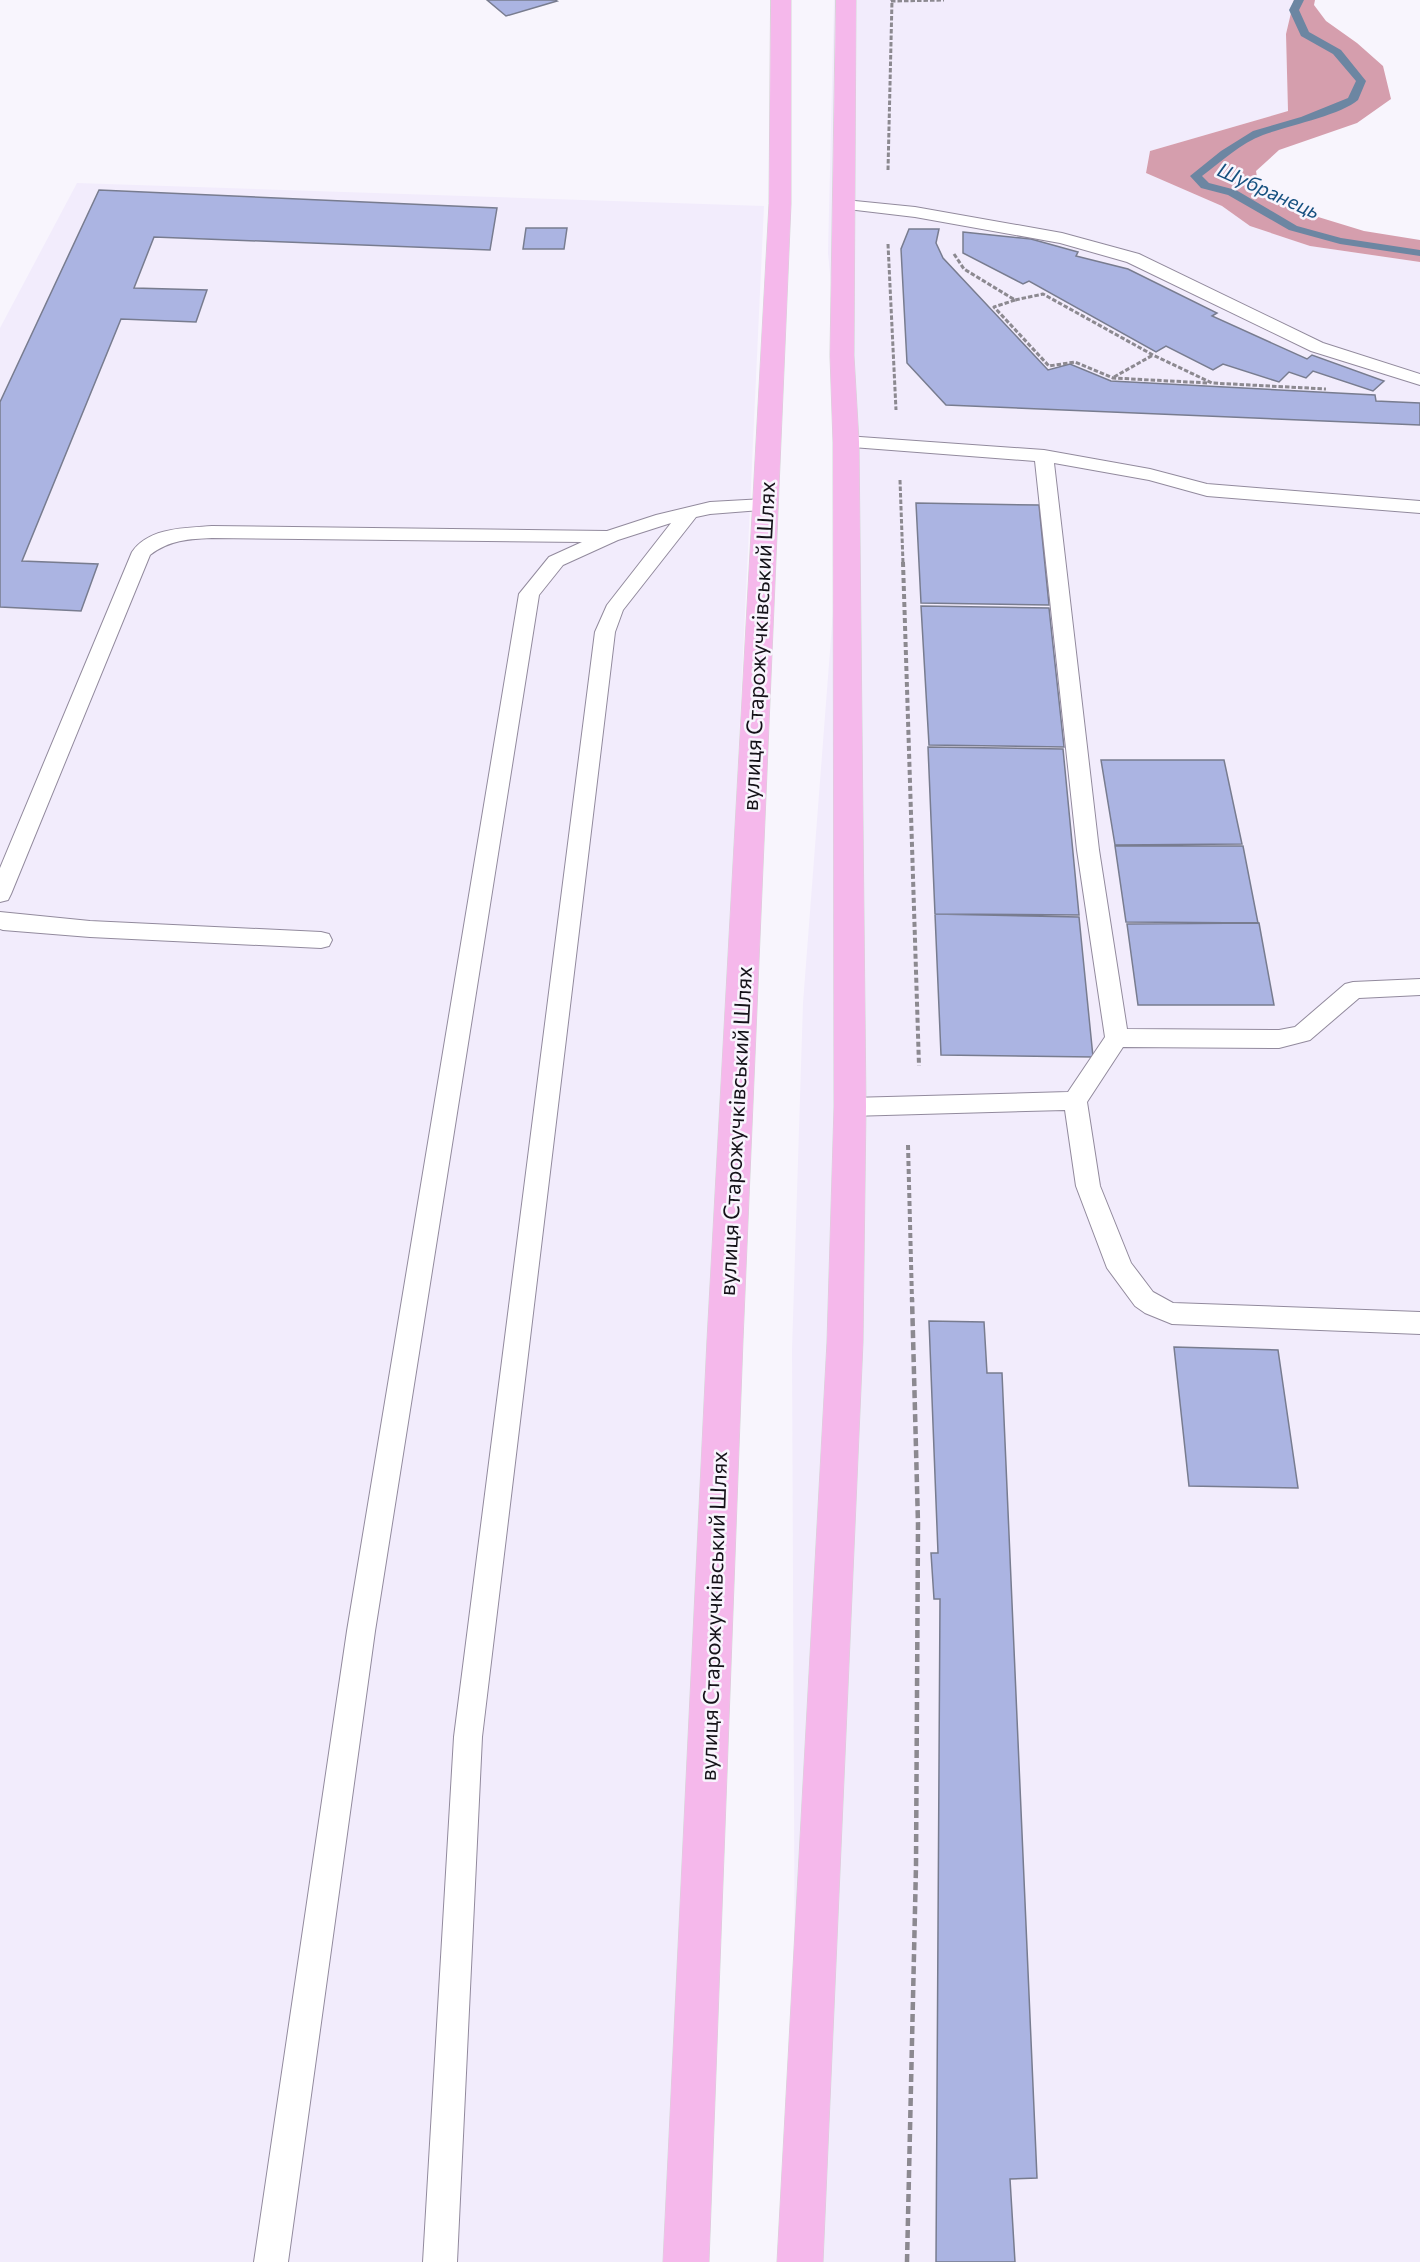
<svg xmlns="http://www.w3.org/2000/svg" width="1420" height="2262" font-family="Commissioner,sans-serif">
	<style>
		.built { fill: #f2ecfc }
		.forest { fill: #d59ead }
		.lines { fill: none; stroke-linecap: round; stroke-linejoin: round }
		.stream { fill: #6c86a2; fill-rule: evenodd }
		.building { fill: #abb4e2; stroke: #787c8f; stroke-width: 1.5 }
		.service-casing { stroke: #928a9d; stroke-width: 2 }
		.primary-casing { stroke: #d5d4d6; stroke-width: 1 }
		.path-far2 { stroke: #8c8990; stroke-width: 3; stroke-dasharray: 4.5 2; stroke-linecap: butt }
		.path-far1 { stroke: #8c8990; stroke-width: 4; stroke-dasharray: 5 3; stroke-linecap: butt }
		.path { stroke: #8c8990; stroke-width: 4.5; stroke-dasharray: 8 4; stroke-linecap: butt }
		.service { fill: #fff; fill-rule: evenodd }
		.primary { fill: #f5b8eb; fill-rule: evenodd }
		.labels { text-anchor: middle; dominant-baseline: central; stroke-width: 5; stroke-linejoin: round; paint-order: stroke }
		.far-water-label { font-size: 20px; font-style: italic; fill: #16507f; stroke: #f8f5fd }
		.street-label { font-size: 22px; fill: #151219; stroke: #f8f5fd }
	</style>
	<rect width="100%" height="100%" fill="#f8f5fd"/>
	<path class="built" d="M834,0H1294L1286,34L1288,111L1150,151L1146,173L1222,206L1250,226L1310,246L1420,262V2262H796L792,1350L803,1003L846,442L828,253Z
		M77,183L764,206L727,1000L680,2262H0V328Z"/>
	<path class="forest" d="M1294,0H1315L1314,5L1326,21L1357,43L1383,66L1391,99L1357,123L1279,150L1256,171L1258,183L1292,209L1364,231L1420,240V262L1310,246L1250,226L1222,206L1146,173L1150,151L1288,111L1286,34Z"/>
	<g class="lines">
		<path class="stream" d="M1294,0H1304L1299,10L1309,32L1341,50L1366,81L1358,100C1341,115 1287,126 1263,135C1241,143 1221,162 1202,176L1209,183L1236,190L1297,226L1341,238L1420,250V256L1340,244L1289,230L1228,195L1201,188L1190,176L1221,151L1253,131L1301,117L1348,98L1356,81L1333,54L1301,36L1289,10Z"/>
	</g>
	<path class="building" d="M487,0H555L557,1L506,16Z
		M99,190L497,208L490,250L154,237L134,288L207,290L196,322L121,319L22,561L98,564L81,611L0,607V402Z
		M526,228H567L564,249H523Z
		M909,229H939L936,243L943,258L1048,370L1070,364L1111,381L1375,395L1376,401L1420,403V425L946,405L907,363L901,249Z
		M963,232L1031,239L1078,252L1076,256L1128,269L1217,313L1212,316L1307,359L1312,355L1384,381L1373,391L1313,371L1306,378L1289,372L1279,382L1223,364L1213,370L1166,346L1156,352L1029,281L1023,284L963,253Z
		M916,503L1039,505L1049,605L921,603Z
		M921,606L1049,608L1064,747L929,745Z
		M928,747L1063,749L1079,915L935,914Z
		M1101,760H1224L1242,844L1115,845Z
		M1115,846H1243L1258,923L1126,922Z
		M935,914L1079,917L1093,1057L941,1055Z
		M1259,923L1274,1005H1138L1127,924Z
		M929,1321L984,1322L987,1373H1002L1037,2178L1010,2179L1015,2262H936L940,1599H934L931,1553H938Z
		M1174,1347L1278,1350L1298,1488L1189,1486Z"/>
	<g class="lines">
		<defs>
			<path id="service" d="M845,200L915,207L1062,233L1139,254L1323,343L1420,374V385L1311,351L1127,262L1060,243L915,217L839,208L837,205Z
				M846,436L1044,450L1150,469L1207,484L1420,501V513L1207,496L1149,480L1054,463L1099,850L1127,1029L1279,1030L1295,1027L1345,984L1353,982L1420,979V995L1359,998L1310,1040L1279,1048L1123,1047L1087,1102L1100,1186L1131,1263L1153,1292L1173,1303L1420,1312V1334L1172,1324L1145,1313L1135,1306L1107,1268L1076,1186L1065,1110L850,1116L842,1113L838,1107L842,1101L850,1098L1068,1092L1105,1037L1077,850L1035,461L839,446L837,442L839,438Z
				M765,499L772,501L774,505L772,509L710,514L696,517L623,610L615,632L482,1737L457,2262H423L454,1737L595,632L607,605L671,523L618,540L563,565L539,595L375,1631L288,2262H254L347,1631L519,594L549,557L582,542L212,538C189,539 169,540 150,555L11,894L8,900L0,902V868L132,552C149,527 186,528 212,526L607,531L656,515L710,502Z
				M0,912L90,921L321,932L329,934L332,940L329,946L321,948L90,937L3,930L0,929Z"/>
			<path id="primary" d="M771,0H791V204L743,1340L709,2262H663L707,1340L769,204Z
				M836,0H856L854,356L859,442L866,1107L863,1342L823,2262H777L827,1342L834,1107L833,442L830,356Z"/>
		</defs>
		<use href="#service" class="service-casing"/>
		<use href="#primary" class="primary-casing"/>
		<path class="path-far2" d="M891,1L944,0
			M888,170L892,0
			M888,244L896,410
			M954,254L964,269L1015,300L1043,294L1153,355L1212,383L1326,389
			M1015,300L994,307L1049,366L1075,362L1113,378L1208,383
			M1114,377L1153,355
			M900,480L903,563"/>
		<path class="path-far1" d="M903,562L919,1066
			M908,1145L912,1300"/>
		<path class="path" d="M907,2262L916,1866L918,1524L912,1298"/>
		<use href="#service" class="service"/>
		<use href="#primary" class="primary"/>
	</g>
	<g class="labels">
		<g class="far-water-label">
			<text transform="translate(1269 190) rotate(24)">Шубранець</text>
		</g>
		<g class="street-label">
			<text transform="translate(758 646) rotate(-87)">вулиця Старожучківський Шлях</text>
			<text transform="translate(735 1131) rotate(-87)">вулиця Старожучківський Шлях</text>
			<text transform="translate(713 1616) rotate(-88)">вулиця Старожучківський Шлях</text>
		</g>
	</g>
</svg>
